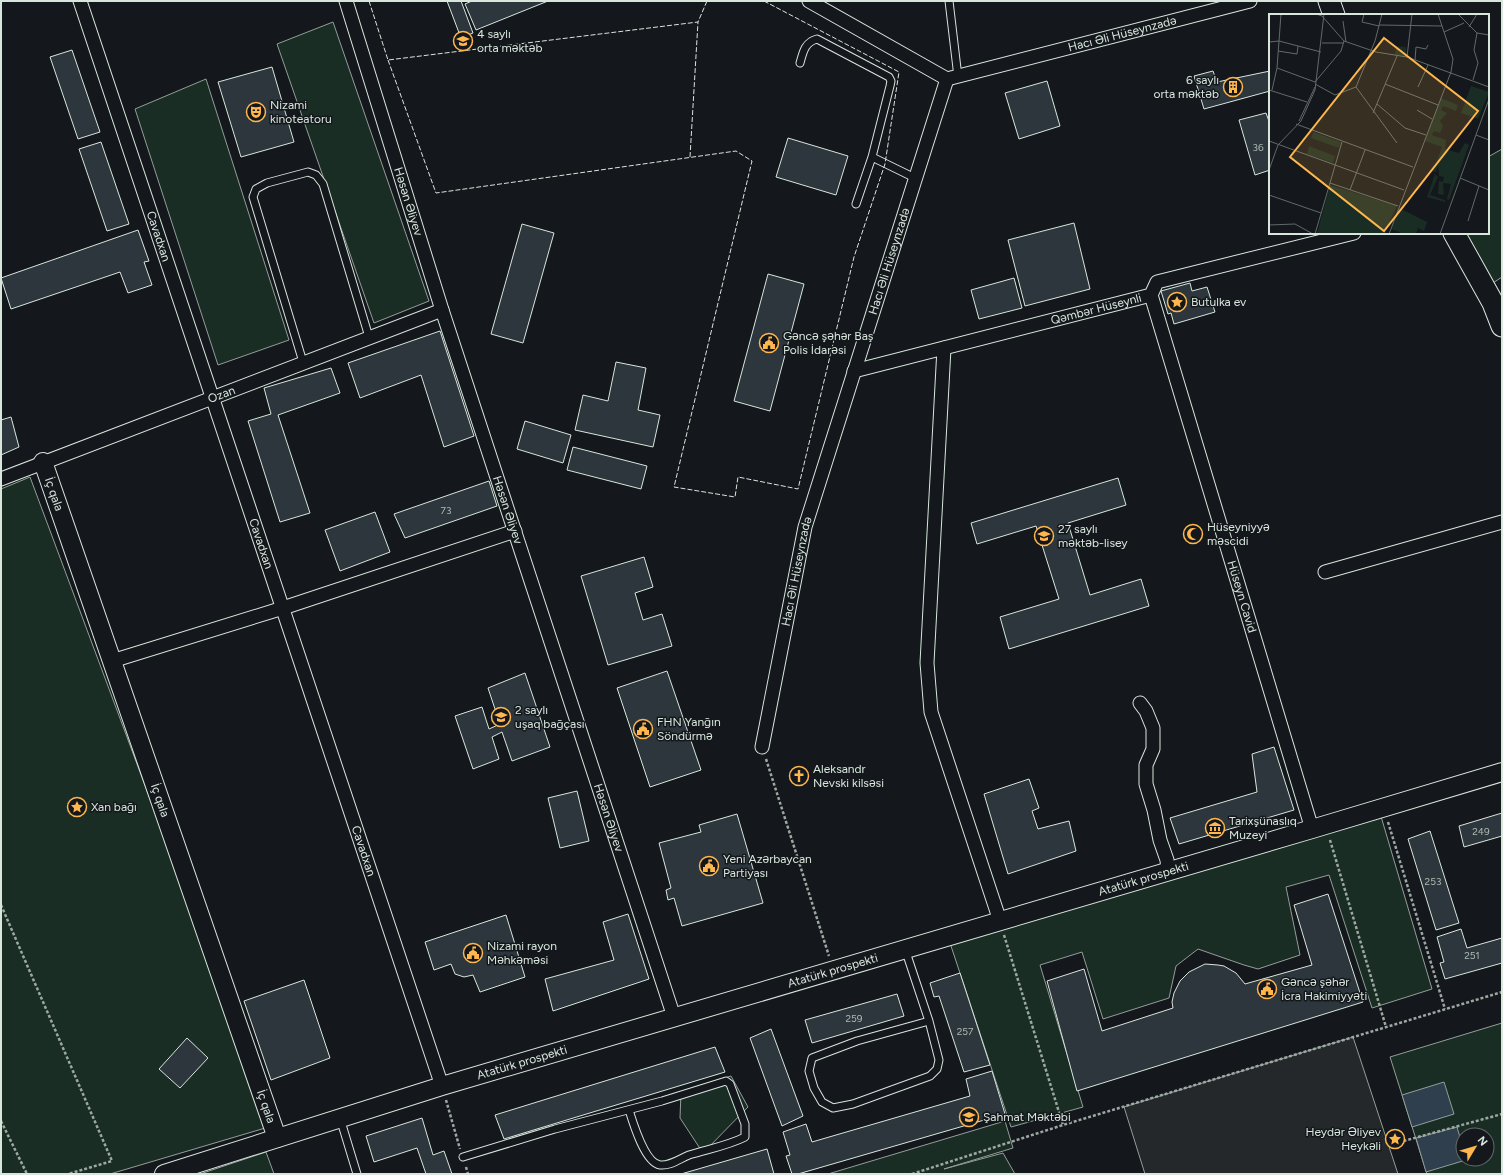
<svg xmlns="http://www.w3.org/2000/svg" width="1503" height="1175" font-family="Figtree,sans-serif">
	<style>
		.green { fill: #1a2d24; stroke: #939e99; fill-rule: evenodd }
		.parking { fill: #24282b; stroke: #939e99 }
		.water { fill: #2f3f4d; stroke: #939e99 }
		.building { fill: #2c363c; stroke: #d8e6dc }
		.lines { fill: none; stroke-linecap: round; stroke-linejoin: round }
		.lane-casing { stroke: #d8e6dc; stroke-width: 9 }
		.street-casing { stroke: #d8e6dc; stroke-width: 15 }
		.secondary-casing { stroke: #d8e6dc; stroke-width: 20 }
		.primary-casing { stroke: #d8e6dc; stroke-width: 23 }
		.path { stroke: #9da8a2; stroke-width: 2.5; stroke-dasharray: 3 2; stroke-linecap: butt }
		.lane { stroke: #14181c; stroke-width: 7 }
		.street { stroke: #14181c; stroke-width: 13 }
		.secondary { stroke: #14181c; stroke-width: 18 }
		.primary { stroke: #14181c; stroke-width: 21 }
		.fence { stroke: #d8e6dc; stroke-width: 1; stroke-dasharray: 5 2; stroke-linecap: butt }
		.labels { text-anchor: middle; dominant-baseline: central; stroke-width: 3; stroke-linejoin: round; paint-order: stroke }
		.number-label { font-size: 10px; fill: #adbab4 }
		.poi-label { font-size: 12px; fill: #d8e6dc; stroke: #14181c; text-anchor: start }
		.street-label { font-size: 12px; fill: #d8e6dc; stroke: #14181c }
		.inset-road { fill: none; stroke: #626a69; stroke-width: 1 }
		.view { fill: #ffb74d; fill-opacity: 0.15; stroke: #ffb74d; stroke-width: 2 }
		.inset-edge { fill: none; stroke: #d8e6dc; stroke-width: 2 }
	</style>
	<rect width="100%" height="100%" fill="#14181c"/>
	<path class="green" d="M333,22L429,301L374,323L277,44Z
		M206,79L289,340L218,365L135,109Z
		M1502,149V277L1493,283L1462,233H1488V157Z
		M30,477L272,1126L110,1174H1V489Z
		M1380,813L1432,989L1372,1008L1329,875L1286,887L1300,955L1258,969L1244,965L1198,949L1176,966L1169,998L1103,1019L1082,952L1040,965L1083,1107L1011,1127L950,943Z
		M1502,1023V1174H1427L1390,1057ZM1463,1135H1487V1159H1463Z
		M731,1076L748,1107L703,1153L680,1118L681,1092Z
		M1005,1121L1013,1148L944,1169L1003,1153L1015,1174H828Z
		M266,1152L274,1174H200Z"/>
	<path class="parking" d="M1353,1037L1398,1174H1145L1124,1107Z"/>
	<path class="water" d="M1444,1082L1454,1114L1412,1127L1402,1095Z
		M1457,1127L1463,1148V1159L1466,1160L1426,1172L1416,1138Z"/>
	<path class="building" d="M447,1H461L473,33L461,38Z
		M472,1H548L476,30L465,4Z
		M72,50L100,132L78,139L50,57Z
		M272,67L294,142L241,157L218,82Z
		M1213,71L1217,82L1270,71V91L1204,109L1194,76Z
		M1047,81L1060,126L1019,139L1005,93Z
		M1266,113L1270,124V170L1255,175L1239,120Z
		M788,138L848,156L836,195L776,177Z
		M101,142L129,224L107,231L79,149Z
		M1074,223L1090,289L1025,306L1008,240Z
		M522,224L554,233L523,343L491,334Z
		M138,230L149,261L144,262L152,285L128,293L120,272L11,309L1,278Z
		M768,274L804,284L770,411L734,401Z
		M1014,278L1022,308L979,319L971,290Z
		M1190,283L1192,291L1207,287L1215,312L1174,324L1171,313L1168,314L1161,291Z
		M440,331L474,436L444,447L421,375L360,398L348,363Z
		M616,362L646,368L638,410L660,415L653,447L575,430L583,395L608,401Z
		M331,368L340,393L278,415L310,513L280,522L248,421L271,414L264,388Z
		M11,417L19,447L1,455V420Z
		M525,421L571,435L563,463L517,449Z
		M573,447L647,466L641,489L567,470Z
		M1118,478L1126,505L1068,523L1090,595L1141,579L1149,606L1009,649L1000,617L1059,599L1036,526L977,544L971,523Z
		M489,481L497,506L405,538L394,514Z
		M375,512L390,552L340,571L325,530Z
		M644,557L653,587L635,593L643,620L662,614L672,646L608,665L581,576Z
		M667,671L701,770L650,787L617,688Z
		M525,673L550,747L512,761L502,732L492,737L499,759L473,769L455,716L482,707L489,729L500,724L488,688Z
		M1274,747L1294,810L1179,844L1170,818L1257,792L1252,754Z
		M1029,779L1039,808L1032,811L1038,829L1069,821L1076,851L1008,874L984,794Z
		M577,791L589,841L560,848L548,798Z
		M1502,813V836L1464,847L1459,826Z
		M737,814L763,903L682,926L674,898L668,900L666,890L671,888L659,843L701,832L699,825Z
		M1430,831L1459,923L1436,930L1408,839Z
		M1328,894L1363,1002L1077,1091L1047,981L1084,969L1102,1031L1173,1008L1172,1002L1174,993L1180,981L1189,972L1205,964L1218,965L1224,966L1236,973L1245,984L1312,965L1294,905Z
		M628,914L649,979L553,1011L545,979L614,960L603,922Z
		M506,915L525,977L480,992L473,975L464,977L455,974L451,964L434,970L425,942Z
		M1461,929L1467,948L1502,938V963L1445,979L1440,963L1444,962L1437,937Z
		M960,973L990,1065L964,1072L939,996L934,997L930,983Z
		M304,980L330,1058L271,1080L244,1001Z
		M897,994L904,1016L812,1043L805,1020Z
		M771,1029L803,1116L782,1126L750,1038Z
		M187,1038L208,1058L180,1088L159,1069Z
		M715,1047L725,1072L504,1139L495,1115Z
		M992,1071L1005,1114L798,1174H792L786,1156L790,1155L783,1132L806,1124L812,1142L970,1096L966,1079Z
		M422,1118L433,1155L444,1151L452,1174H426L417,1148L374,1162L366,1136Z
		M767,1149L774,1174H681Z"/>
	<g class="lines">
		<defs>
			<path id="lane" d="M949,1L958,77
				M800,63C803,52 805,42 817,39L889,77L891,81L890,86L872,157L856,204
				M872,157L915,178
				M303,362L253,197L256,189L267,183L308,172L316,175L323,184L369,337
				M905,949L929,1021L939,1060L937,1069L930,1076L853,1104L833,1108L822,1102L814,1088L809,1071L812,1058L857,1041L929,1021
				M340,1118L357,1174
				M463,1157L555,1129L662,1101L726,1081L730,1084L745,1124V1137C727,1146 708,1149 689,1155C679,1159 671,1166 660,1165C645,1163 633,1123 629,1110"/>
			<g id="street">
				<path id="s1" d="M80,1L442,1086"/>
				<path id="s2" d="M346,1L442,310L674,1017"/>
				<path d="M809,1L947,79"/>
				<path id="s3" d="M947,79L1250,1"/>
				<path id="s4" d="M1151,295L1312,829"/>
				<path d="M944,348L927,663L931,712L1000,921"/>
				<path id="s5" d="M854,371L1151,295L1157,282L1354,233"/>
				<path id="s6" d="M1,479L442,310"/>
				<path d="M1325,572L1502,522"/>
				<path d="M112,661L283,608L515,531"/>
				<path d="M1140,703L1146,711L1153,728V749L1146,765V784L1154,810L1160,840L1167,860L1168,872"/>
				<path id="s7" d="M762,747L805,527L947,79"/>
			</g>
			<g id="secondary">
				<path id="s8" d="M43,462L277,1138"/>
				<path id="s9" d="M164,1174L442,1086L1312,829L1502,772"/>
			</g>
			<path id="primary" d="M1329,1L1334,15
				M1454,233L1493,303L1502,326"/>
		</defs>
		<use href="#lane" class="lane-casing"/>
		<use href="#street" class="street-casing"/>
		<use href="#secondary" class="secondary-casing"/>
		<use href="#primary" class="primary-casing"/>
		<path class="path" d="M766,759L829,956
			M1388,822L1445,1009
			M1330,840L1386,1027
			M1,905L112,1161L68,1174
			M1004,935L1063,1125
			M446,1100L460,1149
			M1,1121L27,1174
			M1389,1145L1502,1114
			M466,1167L468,1174
			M912,1174L1063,1125L1502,992"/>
		<use href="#lane" class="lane"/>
		<use href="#street" class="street"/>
		<use href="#secondary" class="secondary"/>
		<use href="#primary" class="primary"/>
		<path class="fence" d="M369,1L388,60L698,22L707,1
			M388,60L436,193L736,151L752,161L674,487L735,497L738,477L798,489L854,257L885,164L899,72L764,1
			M690,157L698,22"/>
	</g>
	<defs>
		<symbol id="school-ring" viewBox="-11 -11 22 22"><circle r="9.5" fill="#14181c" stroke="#ffb74d" stroke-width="1.5"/><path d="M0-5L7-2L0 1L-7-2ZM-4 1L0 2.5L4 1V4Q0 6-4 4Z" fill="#ffb74d"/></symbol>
		<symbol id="building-ring" viewBox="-11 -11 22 22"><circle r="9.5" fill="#14181c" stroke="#ffb74d" stroke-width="1.5"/><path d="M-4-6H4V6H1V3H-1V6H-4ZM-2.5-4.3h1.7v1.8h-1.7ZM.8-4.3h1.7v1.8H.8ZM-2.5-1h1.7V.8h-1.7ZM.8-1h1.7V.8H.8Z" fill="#ffb74d"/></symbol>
		<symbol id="theatre-ring" viewBox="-11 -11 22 22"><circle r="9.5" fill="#14181c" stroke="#ffb74d" stroke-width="1.5"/><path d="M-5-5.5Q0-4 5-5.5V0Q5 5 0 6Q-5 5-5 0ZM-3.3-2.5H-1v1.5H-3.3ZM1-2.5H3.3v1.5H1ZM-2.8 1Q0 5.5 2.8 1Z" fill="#ffb74d"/></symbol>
		<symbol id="sight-ring" viewBox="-11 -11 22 22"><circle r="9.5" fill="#14181c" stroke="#ffb74d" stroke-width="1.5"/><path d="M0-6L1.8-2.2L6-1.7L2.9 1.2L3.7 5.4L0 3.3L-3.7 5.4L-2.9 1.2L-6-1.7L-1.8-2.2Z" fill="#ffb74d"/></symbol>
		<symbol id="civic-ring" viewBox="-11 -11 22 22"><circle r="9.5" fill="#14181c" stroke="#ffb74d" stroke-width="1.5"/><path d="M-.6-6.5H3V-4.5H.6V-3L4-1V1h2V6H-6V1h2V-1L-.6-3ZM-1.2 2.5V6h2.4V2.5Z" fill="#ffb74d"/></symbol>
		<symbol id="mosque-ring" viewBox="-11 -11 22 22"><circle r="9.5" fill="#14181c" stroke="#ffb74d" stroke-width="1.5"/><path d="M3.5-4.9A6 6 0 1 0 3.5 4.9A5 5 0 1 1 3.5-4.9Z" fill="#ffb74d"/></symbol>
		<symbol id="church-ring" viewBox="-11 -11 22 22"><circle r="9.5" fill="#14181c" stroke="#ffb74d" stroke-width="1.5"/><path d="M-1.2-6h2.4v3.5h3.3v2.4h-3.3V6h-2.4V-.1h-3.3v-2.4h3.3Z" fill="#ffb74d"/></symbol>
		<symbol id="museum-ring" viewBox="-11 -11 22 22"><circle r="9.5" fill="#14181c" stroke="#ffb74d" stroke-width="1.5"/><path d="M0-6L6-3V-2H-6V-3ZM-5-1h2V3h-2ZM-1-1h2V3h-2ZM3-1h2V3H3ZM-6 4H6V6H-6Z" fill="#ffb74d"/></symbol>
	</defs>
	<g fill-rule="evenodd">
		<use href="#school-ring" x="452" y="30" width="22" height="22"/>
		<use href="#building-ring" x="1222" y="76" width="22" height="22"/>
		<use href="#theatre-ring" x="245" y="101" width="22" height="22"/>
		<use href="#sight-ring" x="1166" y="291" width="22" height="22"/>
		<use href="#civic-ring" x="758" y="332" width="22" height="22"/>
		<use href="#mosque-ring" x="1182" y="523" width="22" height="22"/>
		<use href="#school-ring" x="1033" y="525" width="22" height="22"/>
		<use href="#school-ring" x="490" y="706" width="22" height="22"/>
		<use href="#civic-ring" x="632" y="718" width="22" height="22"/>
		<use href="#church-ring" x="788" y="765" width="22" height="22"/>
		<use href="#sight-ring" x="66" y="796" width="22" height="22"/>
		<use href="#museum-ring" x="1204" y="817" width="22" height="22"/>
		<use href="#civic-ring" x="698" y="855" width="22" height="22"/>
		<use href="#civic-ring" x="462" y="942" width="22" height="22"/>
		<use href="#civic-ring" x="1256" y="978" width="22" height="22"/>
		<use href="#school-ring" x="958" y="1106" width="22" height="22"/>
		<use href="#sight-ring" x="1384" y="1128" width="22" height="22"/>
	</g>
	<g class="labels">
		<g class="number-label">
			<text x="1258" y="147">36</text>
			<text x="446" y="510">73</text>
			<text x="1481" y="831">249</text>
			<text x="1433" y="881">253</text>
			<text x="1472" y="955">251</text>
			<text x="854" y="1018">259</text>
			<text x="965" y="1031">257</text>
		</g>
		<g class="poi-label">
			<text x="477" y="34">4 saylı<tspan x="477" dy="14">orta məktəb</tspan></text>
			<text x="1219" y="80" text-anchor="end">6 saylı<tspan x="1219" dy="14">orta məktəb</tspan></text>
			<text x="270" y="105">Nizami<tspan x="270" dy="14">kinoteatoru</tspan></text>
			<text x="1191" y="302">Butulka ev</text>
			<text x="783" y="336">Gəncə şəhər Baş<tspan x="783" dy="14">Polis İdarəsi</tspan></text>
			<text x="1207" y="527">Hüseyniyyə<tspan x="1207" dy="14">məscidi</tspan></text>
			<text x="1058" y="529">27 saylı<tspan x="1058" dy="14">məktəb-lisey</tspan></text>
			<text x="515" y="710">2 saylı<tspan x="515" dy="14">uşaq bağçası</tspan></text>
			<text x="657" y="722">FHN Yanğın<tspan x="657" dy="14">Söndürmə</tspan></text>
			<text x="813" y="769">Aleksandr<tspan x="813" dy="14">Nevski kilsəsi</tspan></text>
			<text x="91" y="807">Xan bağı</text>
			<text x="1229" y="821">Tarixşünaslıq<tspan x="1229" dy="14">Muzeyi</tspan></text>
			<text x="723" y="859">Yeni Azərbaycan<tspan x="723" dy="14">Partiyası</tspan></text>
			<text x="487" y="946">Nizami rayon<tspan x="487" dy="14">Məhkəməsi</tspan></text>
			<text x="1281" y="982">Gəncə şəhər<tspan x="1281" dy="14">İcra Hakimiyyəti</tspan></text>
			<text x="983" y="1117">Şahmat Məktəbi</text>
			<text x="1381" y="1132" text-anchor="end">Heydər Əliyev<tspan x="1381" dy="14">Heykəli</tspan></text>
		</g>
		<g class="street-label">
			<text stroke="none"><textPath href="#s3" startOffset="181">Hacı Əli Hüseynzadə</textPath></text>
			<text stroke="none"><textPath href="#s2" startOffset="210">Həsən Əliyev</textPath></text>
			<text stroke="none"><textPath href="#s1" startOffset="248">Cavadxan</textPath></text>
			<text stroke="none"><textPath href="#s7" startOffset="503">Hacı Əli Hüseynzadə</textPath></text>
			<text stroke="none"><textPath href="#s5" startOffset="250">Qəmbər Hüseynli</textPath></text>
			<text stroke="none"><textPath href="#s6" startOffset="236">Ozan</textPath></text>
			<text stroke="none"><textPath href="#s8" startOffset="34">İç qala</textPath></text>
			<text stroke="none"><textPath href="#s2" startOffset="534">Həsən Əliyev</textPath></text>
			<text stroke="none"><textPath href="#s1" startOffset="572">Cavadxan</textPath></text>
			<text stroke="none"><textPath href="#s7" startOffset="179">Hacı Əli Hüseynzadə</textPath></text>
			<text stroke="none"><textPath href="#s4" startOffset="315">Hüseyn Cavid</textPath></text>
			<text stroke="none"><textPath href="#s8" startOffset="358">İç qala</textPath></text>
			<text stroke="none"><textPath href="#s2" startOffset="858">Həsən Əliyev</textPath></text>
			<text stroke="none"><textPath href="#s1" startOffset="896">Cavadxan</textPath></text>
			<text stroke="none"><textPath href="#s9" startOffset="1023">Atatürk prospekti</textPath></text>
			<text stroke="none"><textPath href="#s9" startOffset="699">Atatürk prospekti</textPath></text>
			<text stroke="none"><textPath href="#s9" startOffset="375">Atatürk prospekti</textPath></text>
			<text stroke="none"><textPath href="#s8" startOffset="682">İç qala</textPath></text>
		</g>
	</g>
	<g transform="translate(1269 14)">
		<rect width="220" height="220" fill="#14181c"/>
		<path d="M127,32L137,33V42L126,41ZM202,72L220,78L209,105L192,99ZM172,84L189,91L187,97L174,92L172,96L178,99L171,107L174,112L171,119L165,117L163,121L177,126L176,135L190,139L196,129L200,131L180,186L178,185L182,170L174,169L175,181L169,180L170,167L174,168L175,163L170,162L169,151L167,158L164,157L173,133L156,127ZM44,118L72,128L70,134L42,124ZM40,132L66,142L64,149L38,140ZM166,160L169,163L161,181L176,186V188L158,183ZM61,171L128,192L115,220H48ZM130,194L158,208L155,217L149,214L147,220H135L122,215Z" fill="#1a2d24"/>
		<path class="inset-road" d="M47,0L53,2L75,27L107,38L138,43L220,73M95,0L93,8L110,12M189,0L208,19L220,21M74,7L77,28M110,11L173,12M200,13L208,0M175,18L195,9M0,28L10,27L52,38M53,29H74M9,37L28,40L29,32M138,43L143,0M146,46L147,33L157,35L159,31M8,54L46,68L72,37L75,27M204,66L209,49L205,36L208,19M46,70L66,81L87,73M116,70L169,91M87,73L106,27L113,0M87,73L128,129M149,73L159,51M0,76L38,88M3,76L8,54L12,0M108,90L136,114L157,121M148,96L163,105M104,99L128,42M30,107L46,73M27,110L144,153M207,121L220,126M0,127L135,176M0,156L9,131L32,107L46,76L55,0M191,164L220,176M61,169L129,192M81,176L96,136M0,181L52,199M199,207L210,172M0,211L26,210L44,220M46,220L73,128M120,220L182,58L184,45L169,0M171,220L220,85"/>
		<path class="view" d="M115,24L209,97L115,217L21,143Z"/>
		<rect width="220" height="220" class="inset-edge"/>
	</g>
	<rect width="1503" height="1175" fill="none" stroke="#d8e6dc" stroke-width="4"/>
	<g transform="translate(1475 1147) rotate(52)"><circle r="19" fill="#14181c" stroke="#626a69"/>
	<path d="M0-3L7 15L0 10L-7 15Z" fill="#ffb74d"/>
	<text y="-6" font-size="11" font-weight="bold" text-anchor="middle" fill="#d8e6dc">N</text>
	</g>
</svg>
